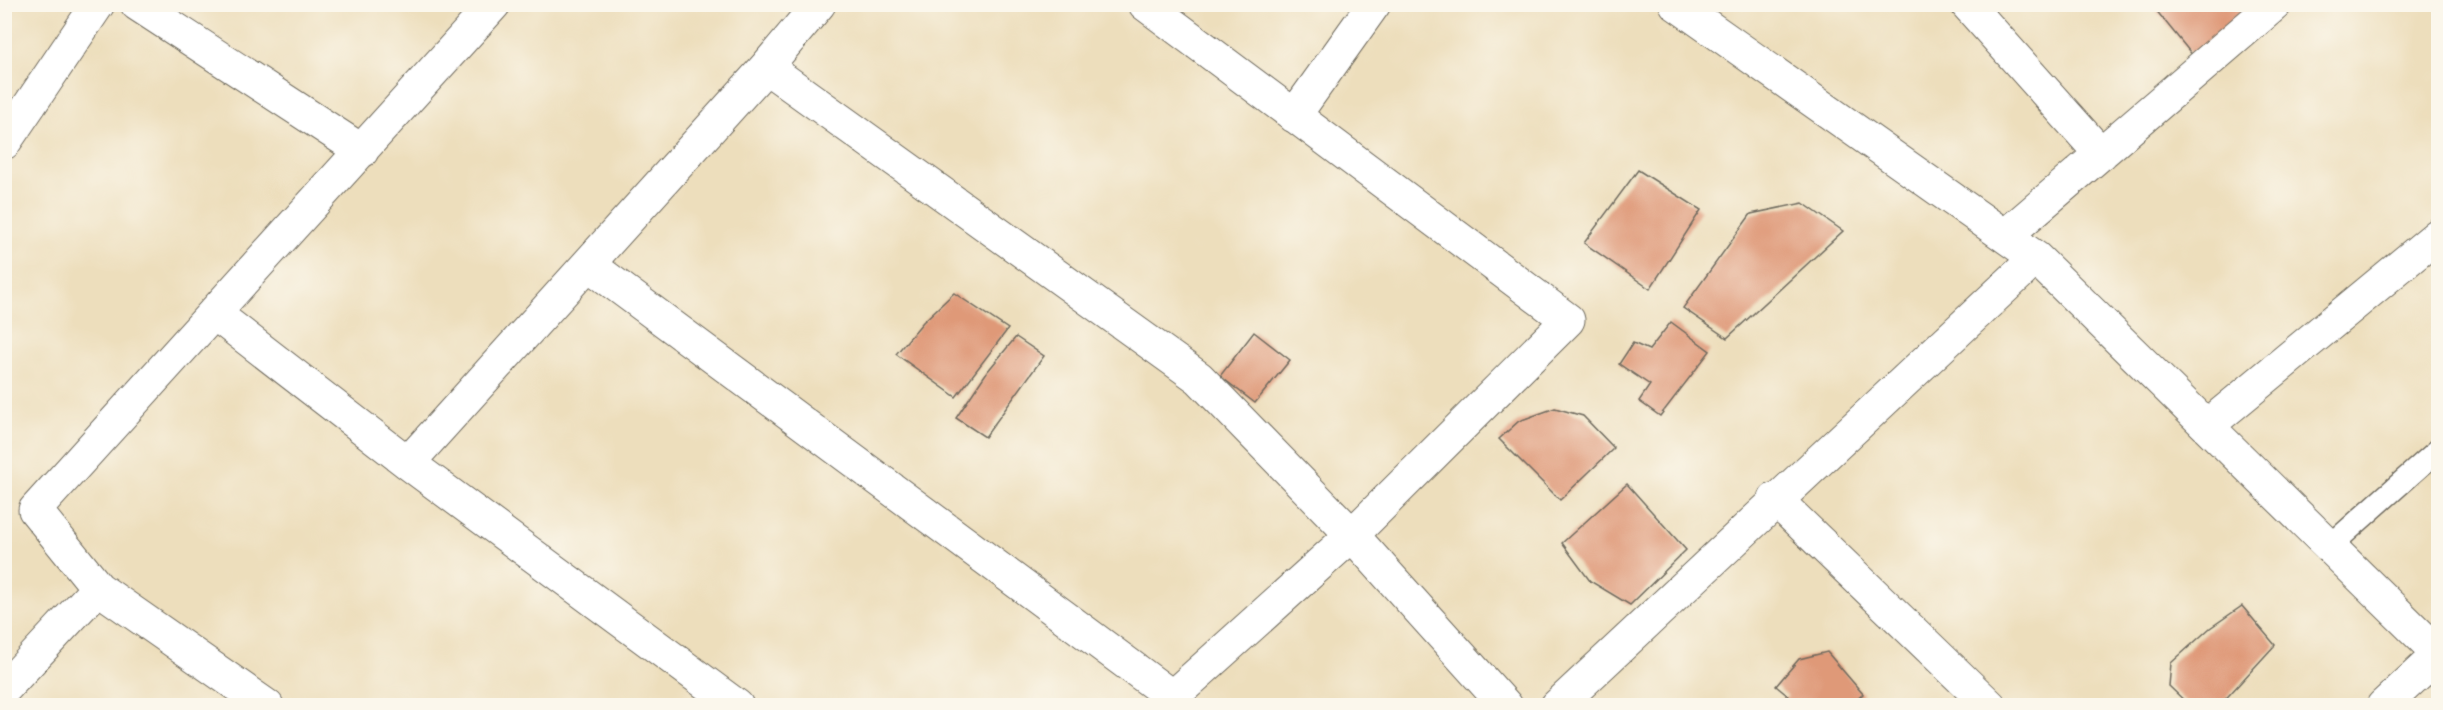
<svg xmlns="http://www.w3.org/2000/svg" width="2443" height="710" font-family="Sriracha,sans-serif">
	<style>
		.building { fill: #df9978 }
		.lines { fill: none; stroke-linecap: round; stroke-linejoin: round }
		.lane-casing { stroke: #6f6a5e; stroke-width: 25 }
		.street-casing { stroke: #6f6a5e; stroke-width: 35 }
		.lane { stroke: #fff; stroke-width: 22 }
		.street { stroke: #fff; stroke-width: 33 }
	</style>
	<rect width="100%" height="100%" fill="#fbf7ec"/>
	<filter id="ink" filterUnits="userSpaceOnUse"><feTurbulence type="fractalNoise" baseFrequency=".0167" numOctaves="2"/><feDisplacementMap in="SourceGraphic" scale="12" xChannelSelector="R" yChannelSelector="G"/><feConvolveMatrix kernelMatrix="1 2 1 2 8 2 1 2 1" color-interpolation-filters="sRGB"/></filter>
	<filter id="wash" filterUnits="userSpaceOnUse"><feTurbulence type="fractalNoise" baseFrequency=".008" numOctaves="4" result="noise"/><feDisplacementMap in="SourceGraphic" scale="24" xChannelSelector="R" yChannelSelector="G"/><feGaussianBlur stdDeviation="1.35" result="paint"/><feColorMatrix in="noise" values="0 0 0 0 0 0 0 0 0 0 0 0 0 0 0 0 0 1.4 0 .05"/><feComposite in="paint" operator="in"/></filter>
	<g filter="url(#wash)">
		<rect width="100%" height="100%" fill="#eddebc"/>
		<g id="blocks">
			<path class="building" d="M2151,4H2258L2194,57Z
				M1638,170L1701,210L1650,289L1584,243Z
				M1803,203L1843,231L1727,338L1683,308L1751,214Z
				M954,293L1008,329L956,397L896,354L923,322Z
				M1671,322L1710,351L1660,416L1639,401L1650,385L1619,364L1633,343L1649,350Z
				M1254,332L1290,360L1255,403L1220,376Z
				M1016,337L1044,356L985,437L956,418L987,372Z
				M1555,408L1583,416L1614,448L1560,500L1499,439L1519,421Z
				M1627,484L1686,550L1630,605L1590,581L1562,543Z
				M2242,606L2275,645L2219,706H2190L2169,686L2171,663L2210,628Z
				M1827,652L1863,694L1850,706H1774L1788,696L1776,686L1799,659Z"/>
		</g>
	</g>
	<g filter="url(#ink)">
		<use href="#blocks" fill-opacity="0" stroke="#6f6a5e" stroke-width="1.5"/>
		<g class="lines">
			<defs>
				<path id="lane" d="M2330,546L2438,450"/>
				<path id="street" d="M137,4L362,151
					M1145,4L1568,320L1352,535L1162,706
					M1676,4L2036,258L2438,653
					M1967,4L2101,154
					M766,67L1199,378L1352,535L1506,706
					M1294,116L1374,4
					M4,143L98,4
					M2005,236L2275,4
					M588,264L1171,696
					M214,313L408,463L737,706
					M2207,426L2438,235
					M408,463L766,67L819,4
					M1775,499L1990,706
					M98,588L267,706
					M4,689L98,588L35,510L494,4
					M1557,706L2036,258
					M2383,706L2438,655"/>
			</defs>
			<use href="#lane" class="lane-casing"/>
			<use href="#street" class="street-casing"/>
			<use href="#lane" class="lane"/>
			<use href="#street" class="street"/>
		</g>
	</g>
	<rect width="2443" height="710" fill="none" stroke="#fbf7ec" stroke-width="24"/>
</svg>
